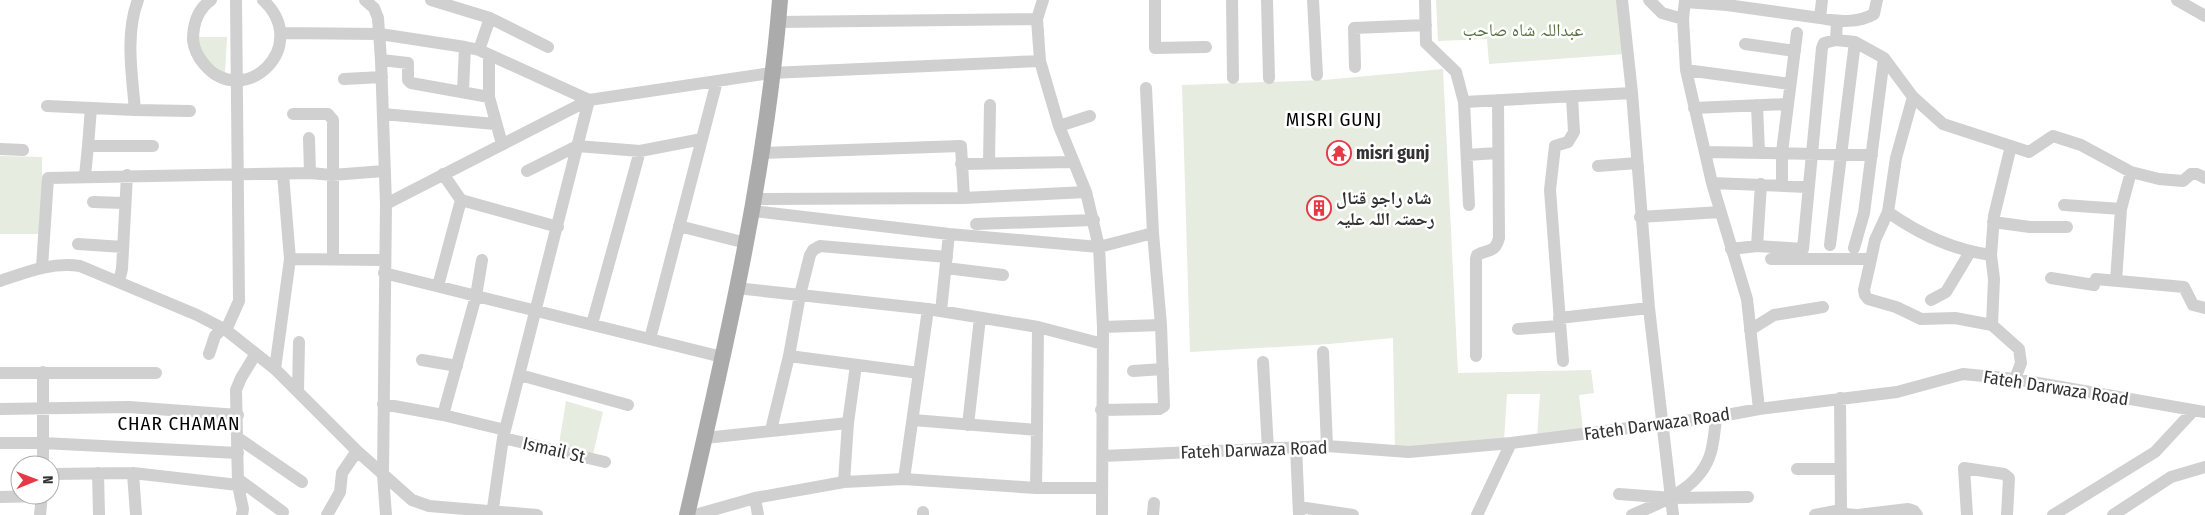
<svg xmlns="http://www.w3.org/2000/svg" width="2205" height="515" font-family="'Fira Sans Condensed','Noto Naskh Arabic',sans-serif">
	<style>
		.green { fill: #e6ecdf }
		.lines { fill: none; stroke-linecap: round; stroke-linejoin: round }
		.minor { stroke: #d0d0d0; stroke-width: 12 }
		.major { stroke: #ababab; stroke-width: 16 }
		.labels { text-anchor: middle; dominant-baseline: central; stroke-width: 5; stroke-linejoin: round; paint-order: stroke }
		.park-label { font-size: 18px; fill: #56703f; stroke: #fff }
		.poi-label { font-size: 18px; font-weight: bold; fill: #333; stroke: #fff; text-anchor: start }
		.street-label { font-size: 18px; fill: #333; stroke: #fff }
		.neighbourhood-label { font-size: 19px; letter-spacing: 1px; fill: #000; stroke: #fff }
	</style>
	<rect width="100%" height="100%" fill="#fff"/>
	<path class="green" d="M1436,0H1617L1625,54L1489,64L1487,39L1438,41Z
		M198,37H227L225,74L201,55Z
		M1443,69L1458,373L1591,370L1594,393L1579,395L1583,430L1537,438L1540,394H1507L1504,440L1395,448L1393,338L1329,344L1190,352L1182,85L1324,80Z
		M0,156L42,157V234H0Z
		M566,401L603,412L593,454L559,444Z"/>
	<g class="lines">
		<path class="minor" d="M211,0C198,9 193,24 193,40C194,49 198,57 204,64C243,111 313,47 263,0
			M365,0L374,8L378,18L381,60L386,204L383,475L386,515
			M431,0L490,18L548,47
			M1043,0L1037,19L1040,61L1059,126L1086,192L1099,247L1103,327L1102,515
			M1155,0V48L1206,47
			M1232,0L1233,78
			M1267,0L1269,78
			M1313,0L1317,75
			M1425,0L1426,43L1456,72L1464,102L1469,205
			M1622,0L1632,93L1649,308L1673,515
			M1649,0L1662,13L1683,19
			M1685,0L1683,19L1686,70L1712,183L1747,299L1759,409
			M1822,0L1820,18C1837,22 1859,23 1874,14L1877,0
			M2177,0L2205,16
			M1685,2L1727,5L1728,0
			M1727,5L1820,18
			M1837,21L1836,40L1855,42L1884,58L1913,97L1943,124L2029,152L2053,136L2081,145L2131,172L2159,179L2183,181L2191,174H2197L2205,178
			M778,22L1037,19
			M281,33L380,34L465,47L479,50L589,100L503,438L492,515
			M1745,44L1795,51
			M479,50L490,18
			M489,55V97L502,144
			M381,60L408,63V80L411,83L489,97
			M1355,67L1354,28L1426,25
			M1686,70L1790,84
			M344,79L382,77
			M463,91L465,47
			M1913,97L1896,158L1888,212L1875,240L1871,259L1864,290L1865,295L1868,299L1896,307L1921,319L1955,318L1992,325
			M1464,102L1632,93
			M1757,105L1759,152
			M47,106L91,108
			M1694,108L1787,104
			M135,110L190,111
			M293,114H328L333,120V258
			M383,114L495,124
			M1059,126L1090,116
			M309,138L310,173
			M88,146L91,108L135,110C132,75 125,33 138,0
			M2011,146L1994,216L1991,255L1994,279L1992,325L2019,349L2021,363L2015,379
			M0,149L23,150
			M1705,152L1872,155
			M761,153L961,146L964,198
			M1467,155L1497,153
			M989,162L990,105
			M961,164L1074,162
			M1598,166L1637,163
			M527,171L577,146L640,151L702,139
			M443,174L461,200L558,227
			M85,176L88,146H153
			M1712,183L1807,187
			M1782,185V152L1797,33
			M755,199L964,198L1086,192
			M93,202L124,203
			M386,204L589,100L771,73L1040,61
			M2064,205L2121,209L2131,172
			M753,211L949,234L1099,247L1153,233
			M1888,212C1919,234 1953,250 1991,255
			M1640,217L1720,212
			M1993,222L2030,227H2067
			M976,224L1094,220
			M679,226L746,243
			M78,244L123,247
			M1830,245L1855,42
			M1757,246L1761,184
			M1854,248L1864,213L1884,58
			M1731,249L1757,246L1803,249L1822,48L1824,43L1836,40
			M290,259L384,260
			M1771,259H1871
			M42,267L48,178L310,173L332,175L384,171
			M946,268L1003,275
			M384,273L722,357
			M2051,278L2094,285L2096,279L2184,287L2193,305L2205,308
			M0,281C27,272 51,262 80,266L197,315L226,330L275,369L357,451L412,500L429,506L537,515
			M119,281L122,269L127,175
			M2116,281L2121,209
			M438,286L461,200
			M736,288L928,309L1038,327L1103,344
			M1931,300L1946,292L1970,252
			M941,311L949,234
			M1559,318L1649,308
			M592,324L640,151
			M1103,327L1161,325L1153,233L1146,88
			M1518,329L1559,326
			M226,330L239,301L236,0
			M1750,330L1774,315L1823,307
			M650,339L717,81
			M1323,352L1327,446
			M209,354L215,336L223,328
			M789,356L919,373
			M1476,356V259L1477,255C1489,249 1495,253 1499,238L1498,100
			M422,360L457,366
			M1563,361L1550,190L1555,146L1568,142L1574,132L1572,97
			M1263,362L1268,449
			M275,369L290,259L283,174
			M1133,371L1163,369
			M43,372V465
			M0,373H156
			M520,375L628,405
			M298,391L299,342
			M1840,398L1841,510L1845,514L1856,515
			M383,404L443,415L505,430
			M0,409L129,407L238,415
			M1101,410L1159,409L1164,406L1161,325
			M443,415L476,296L482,260
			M913,420L1037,430L1036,488
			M848,423L856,365
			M968,425L980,318
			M771,430L789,356L800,295L810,255L813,250L820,246L947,257
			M1037,430L1038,327
			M238,438L302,482
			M503,438L605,462
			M705,438L848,423L844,482
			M0,443H43L238,453
			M1296,447L1299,515
			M1103,456L1327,446L1409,452L1511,443L1716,417L1759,409L1897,392L1963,374L2015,379L2205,412
			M1797,469H1839
			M98,473L99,515
			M133,473L136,515
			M50,474L133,473L238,485
			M238,479L283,512
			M904,479L928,309
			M1619,494L1672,498L1748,497
			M0,497L41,496
			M755,498L758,515
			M1299,507L1353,515
			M40,515L42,495
			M242,515L243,509L238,485L236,390L241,378L255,355
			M327,515L340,492L342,473L357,451
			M695,515L755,498L844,482L904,479L1036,488H1102
			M923,515V512
			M1153,515L1154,503
			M1477,515L1511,443
			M1632,515C1663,502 1701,488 1711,452C1714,441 1715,429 1716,417
			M1815,515L1841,510
			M1858,515L1908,509L1914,511L1917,515
			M1967,515L1964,468L2004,474L2009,478L2007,515
			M2053,515L2155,452L2194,410
			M2113,515L2171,477L2205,467"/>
		<path class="major" d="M687,515C726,345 766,174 780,0"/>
	</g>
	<defs>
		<symbol id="temple-ring" viewBox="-11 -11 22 22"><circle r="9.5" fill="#fff" stroke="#e63946" stroke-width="1.5"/><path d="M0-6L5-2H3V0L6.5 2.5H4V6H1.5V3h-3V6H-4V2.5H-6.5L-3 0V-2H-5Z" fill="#e63946"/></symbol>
		<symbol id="building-ring" viewBox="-11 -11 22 22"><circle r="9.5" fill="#fff" stroke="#e63946" stroke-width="1.5"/><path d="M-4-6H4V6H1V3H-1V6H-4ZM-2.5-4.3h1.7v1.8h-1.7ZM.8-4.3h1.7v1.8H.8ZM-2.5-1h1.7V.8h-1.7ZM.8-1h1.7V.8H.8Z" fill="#e63946"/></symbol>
	</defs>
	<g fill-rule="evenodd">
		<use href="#temple-ring" x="1325" y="139" width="28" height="28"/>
		<use href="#building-ring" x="1305" y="194" width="28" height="28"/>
	</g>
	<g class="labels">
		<g class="park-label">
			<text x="1523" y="30">عبداللہ شاہ صاحب</text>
		</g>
		<g class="poi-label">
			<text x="1356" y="153">misri gunj</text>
			<text x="1336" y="198">شاہ راجو قتال<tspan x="1336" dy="21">رحمتہ اللہ علیہ</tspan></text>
		</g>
		<g class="street-label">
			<text transform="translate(2056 388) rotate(9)">Fateh Darwaza Road</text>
			<text transform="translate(1657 424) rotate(-8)">Fateh Darwaza Road</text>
			<text transform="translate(554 450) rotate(13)">Ismail St</text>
			<text transform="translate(1254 450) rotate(-2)">Fateh Darwaza Road</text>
		</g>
		<g class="neighbourhood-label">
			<text x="1334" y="119">MISRI GUNJ</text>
			<text x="179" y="423">CHAR CHAMAN</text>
		</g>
	</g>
	<g transform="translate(35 480) rotate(89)"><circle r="24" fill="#ffffff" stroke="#adadad"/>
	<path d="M0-4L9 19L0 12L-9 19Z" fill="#e63946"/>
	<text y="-8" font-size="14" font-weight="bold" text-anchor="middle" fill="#333333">N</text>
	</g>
</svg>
